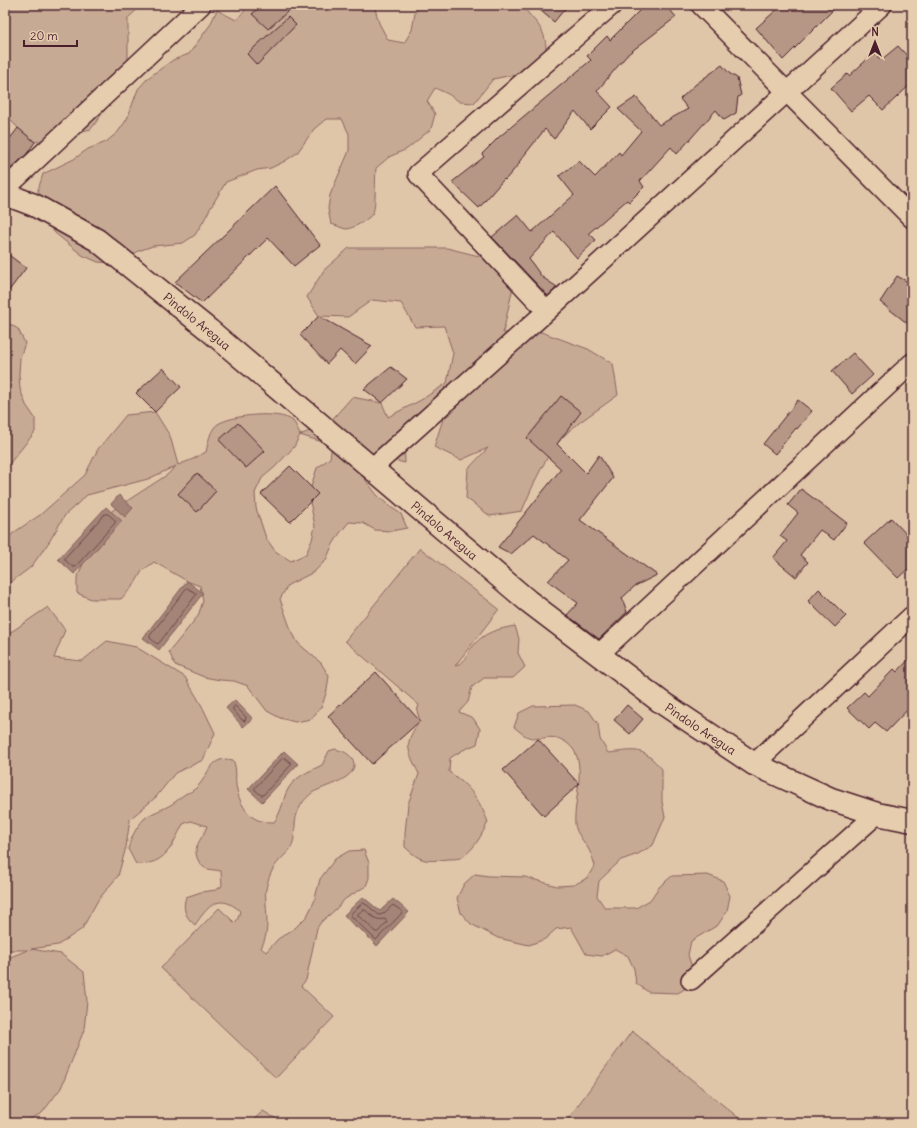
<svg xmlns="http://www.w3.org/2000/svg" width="917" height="1128" font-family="Delius,sans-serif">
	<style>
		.green { fill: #c7aa94; stroke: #886460; fill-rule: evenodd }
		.water { fill: #a48477; stroke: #805c59 }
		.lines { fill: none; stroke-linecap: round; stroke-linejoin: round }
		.shore { stroke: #6e4749; stroke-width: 1 }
		.building { fill: #b69786; stroke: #4a1f2b }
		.minor-casing { stroke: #4a1f2b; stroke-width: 22 }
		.major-casing { stroke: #4a1f2b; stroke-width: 25 }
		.minor { stroke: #e6cdae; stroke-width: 19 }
		.major { stroke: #e6cdae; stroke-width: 22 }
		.labels { text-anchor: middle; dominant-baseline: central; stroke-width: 3; stroke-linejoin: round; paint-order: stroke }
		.street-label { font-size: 12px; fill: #4a1f2b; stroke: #e6cdae }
	</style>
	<rect width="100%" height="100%" fill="#e0c6a9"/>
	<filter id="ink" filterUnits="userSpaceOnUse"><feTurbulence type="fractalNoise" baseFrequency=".025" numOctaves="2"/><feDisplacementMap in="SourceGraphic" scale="8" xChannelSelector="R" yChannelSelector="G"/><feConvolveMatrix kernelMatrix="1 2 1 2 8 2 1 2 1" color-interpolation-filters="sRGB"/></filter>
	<g filter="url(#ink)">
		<path class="green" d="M5,5H142L128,18V78L91,129L35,142L18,128L5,114Z
			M250,5H374L379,23L388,40L404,43L412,30L415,13L419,5H522C537,26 547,27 546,56L523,75L508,76L493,79L474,103L460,102L448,94L435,88L427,101L435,114L431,129L407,149L389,157L376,168C375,178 376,206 373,213C369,219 353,229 346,229C341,228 336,225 331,224L328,209L330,195L349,151V134L342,119H326L314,129L297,153L285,161L271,168L257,170L226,182L211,207L203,222L195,235L183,243L153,246L138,251L127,261L112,263L98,262L82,255L55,233L45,221L38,206V190L43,174L74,159L88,149L106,142L118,132L127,119L138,89L148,78L173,60L189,54L210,25L217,10L236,20Z
			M349,248H447L483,257L516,273L503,333L533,329L588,349L613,364L618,395C602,407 584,418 569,431C546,452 534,483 522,511L490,516L466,498L468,469L488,448L461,460L434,447L443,419L455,410L404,433L405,463L376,456L358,470L377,495L389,506L401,514L407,528L391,531L375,530L363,523L349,522L340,533L332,546L326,560L314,572L288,585L280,599L291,630L298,643L321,663L329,676L327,690L322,706L311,719L295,722L280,718L267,711L248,686L234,681L220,680L204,677L175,665L169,652L198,616L203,601L200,586L187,581L154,562L142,571L134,585L121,599H91L77,593V578L96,534L104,521L113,510L167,475L176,466L148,479L87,495L65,515L49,542L31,567L7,585L5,592V540L16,531L40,515L85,475L98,449L126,415L155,412L170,436L178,465L193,459L206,452C208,443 210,429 218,424C232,415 280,410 293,421C296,424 298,431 300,435L329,423L352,397L382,403L388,417L421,400L447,383L453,353L444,326L415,327L401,303L372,300L348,317L319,316L307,297L324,270ZM300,435L332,445L330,458L317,468L312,483L309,497L315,526L312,540L306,554L291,561L275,551L266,538L256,508L255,493L262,478L274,468L294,447Z
			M5,321L18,329L25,343L20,358L19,374L20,389L26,405L35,418V432L5,469Z
			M420,548L499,609L455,666C470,659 464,657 473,646C484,632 498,629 515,626L519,639L518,653L525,667L513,678H484L472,687L468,702L459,712L473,718L480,729L477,744L463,750L450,758L449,772C470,786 479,799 488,822C482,834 475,849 462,857C459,859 452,859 447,859C426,862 421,862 405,847V833L408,804L419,774C407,749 403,744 420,721L417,711L419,705L345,641Z
			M48,607L65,630L54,658L82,661L107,641L136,647L185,677L202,706L215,733L203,760L175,773L156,797L130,819L126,847L118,876L98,900L82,929L58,945L31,949L61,954L84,972L87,1001L84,1030L61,1088L42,1113L22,1123H5V959L28,950H5V636Z
			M575,705L589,711L598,724L600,739L608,753C638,750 641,746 662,769V802L665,817L653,845L638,854L621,860L599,881L597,896L605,908H636L650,900L659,887L672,876L708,875L723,881L730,896L727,911L718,925L691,941L688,955L693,970L691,985L678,993L648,992L636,983L634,969L628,956L615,949L602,956L586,954L571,927L556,929L545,939L529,945L498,938L471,924L461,913L457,898L464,884L475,874L489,876L525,877L557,886L574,885L587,878L595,865C593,860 592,855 589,850C585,842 576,834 575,824C573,800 590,759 567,743C551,731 541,743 526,736C522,734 518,730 514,727L519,713L533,706Z
			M335,749C343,751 349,753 353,760C361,779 322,786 312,793C308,796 302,802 300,807C292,820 297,834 292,845C290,852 283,856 279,861C272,868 268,879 266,889C265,893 266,899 266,904C267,919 269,934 261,948L266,952L278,939L295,928L307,916L314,902L320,879L335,859L349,851L364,850L369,863V878L366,886L345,899L335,910L321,922L317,928L306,980L301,986L334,1017L276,1078L161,968L219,908L235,923L238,918L240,911C219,892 208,906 195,925C185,917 182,908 186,897L201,892L216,890L222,886L221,871C216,870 210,870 205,868C198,864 194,853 197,846C200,838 205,834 207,826L191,821L183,824C171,847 166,865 136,864L128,849C132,836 135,829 144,819C152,812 163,810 172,804C177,801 181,796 187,793C187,793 192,792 192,791C209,781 207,754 233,760C238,770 234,780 237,790C239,801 247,816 258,820C262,822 269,822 274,822C281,813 282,804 286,793C293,777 308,772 322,765L329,751Z
			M632,1031L745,1123H565Z
			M263,1111L283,1123H250Z"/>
		<path class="water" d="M119,495L133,508L125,517L111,504Z
			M106,507L122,521L74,574L58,559Z
			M187,581L203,593L159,650L143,638Z
			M235,700L253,719L243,727L226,708Z
			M284,751L298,764L262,802L248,789Z
			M363,897L380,911L393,899L409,912L377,946L358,927L356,928L344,915Z"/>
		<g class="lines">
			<path class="shore" d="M105,514H108L115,520V523L75,567H73L65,560V558Z
				M187,588L196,593V595L159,643L157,644L150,638V636Z
				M235,706L246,717L245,721L242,720L233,710V708Z
				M283,758H285L291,763V765L263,795H261L255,790V788Z
				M363,903L367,905L379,915L383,914L393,905L402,911V913L376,940L351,916V914Z
				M363,910H365C372,916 376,921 385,919L387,922L378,932H375L367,923L358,916V914Z"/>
		</g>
		<path class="building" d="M262,5H295L268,29L252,14Z
			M534,5H568L554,22Z
			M645,5H666L676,17L628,54L597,91L612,107L590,129L575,111L554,139L545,129L519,162L520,163L505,180L504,179L479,208L452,182L484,157L482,154L499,137L591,60L587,56L607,36L610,40Z
			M782,5H838L783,60L756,28Z
			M288,17L296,25L257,65L247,54Z
			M898,46L912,61V83L883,110L869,96L851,111L831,88L847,74L849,76L874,53L881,60Z
			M722,65L729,73L737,78L741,95L738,97L736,113L724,120L716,110L677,154L671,147L640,181L644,187L629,202L627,200L589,233L596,240L577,258L554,232L529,259L542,277L557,287L548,296L492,237L518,215L532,232L574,195L559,176L579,161L595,177L619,152L621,155L641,131L618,109L636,97L659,125L688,109L680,99L696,84Z
			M18,128L35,142L26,155L5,174V145Z
			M275,186L320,245L294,266L268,238L202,303L175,282Z
			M5,252L26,268L5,296Z
			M897,276L912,284V327L880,302Z
			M319,316L372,346L355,364L340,350L327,364L300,335Z
			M853,353L873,375L852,394L832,371Z
			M391,367L407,379L382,403L364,389Z
			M163,368L181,387L155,412L136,393Z
			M561,396L581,412L557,444L586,473L599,455L613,478L580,520L657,575L635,586L622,598L627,612L599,639L567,615L578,603L548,581L568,560L534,534L511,554L498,547L561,469L527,438Z
			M798,400L812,411L797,429L796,428L775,454L763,444Z
			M238,423L265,451L246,468L219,440Z
			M290,466L318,494L290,522L261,494Z
			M197,473L216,491L197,512L178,494Z
			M801,489L847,523L834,540L820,530L800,555L808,562L796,577L773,558L787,541L780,536L798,513L788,505Z
			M891,518L912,540V565L898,578L864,543Z
			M819,589L846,616L835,627L808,601Z
			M912,656V705L886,732L875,723L869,729L847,708L864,692L868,696L894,669L897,672Z
			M376,672L420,721L372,764L328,716Z
			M627,705L643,719L630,734L614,720Z
			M538,739L579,784L544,816L503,770Z"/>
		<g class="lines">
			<defs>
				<path id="minor" d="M701,5L912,218
					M5,189L201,5
					M547,311L418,174L612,5
					M372,468L547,311L882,5
					M598,655L912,363
					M754,764L912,616
					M691,980L877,814"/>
				<g id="major">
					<path id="s1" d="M5,194L34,205L97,240L209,330L528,601L661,702L754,764L831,799L877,814L912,821"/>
				</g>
			</defs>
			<use href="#minor" class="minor-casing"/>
			<use href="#major" class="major-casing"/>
			<use href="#minor" class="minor"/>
			<use href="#major" class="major"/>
		</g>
	</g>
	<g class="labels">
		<g class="street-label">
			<text stroke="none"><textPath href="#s1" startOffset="232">Pindolo Aregua</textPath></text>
			<text stroke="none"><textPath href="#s1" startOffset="556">Pindolo Aregua</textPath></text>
			<text stroke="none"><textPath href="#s1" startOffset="880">Pindolo Aregua</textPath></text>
		</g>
	</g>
	<rect width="917" height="1128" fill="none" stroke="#e6cdae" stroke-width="20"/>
	<rect x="10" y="10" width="897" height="1108" fill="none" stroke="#4a1f2b" stroke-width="1.5" filter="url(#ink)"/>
	<g transform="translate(875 42)" stroke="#e6cdae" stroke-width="3" paint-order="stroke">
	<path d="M0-3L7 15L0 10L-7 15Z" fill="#4a1f2b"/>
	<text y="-6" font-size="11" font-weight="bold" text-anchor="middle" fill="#4a1f2b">N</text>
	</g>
	<path d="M24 40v6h53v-6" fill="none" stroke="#4a1f2b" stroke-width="2"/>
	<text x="30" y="40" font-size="12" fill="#4a1f2b" stroke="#e6cdae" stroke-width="3" paint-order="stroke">20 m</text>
</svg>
